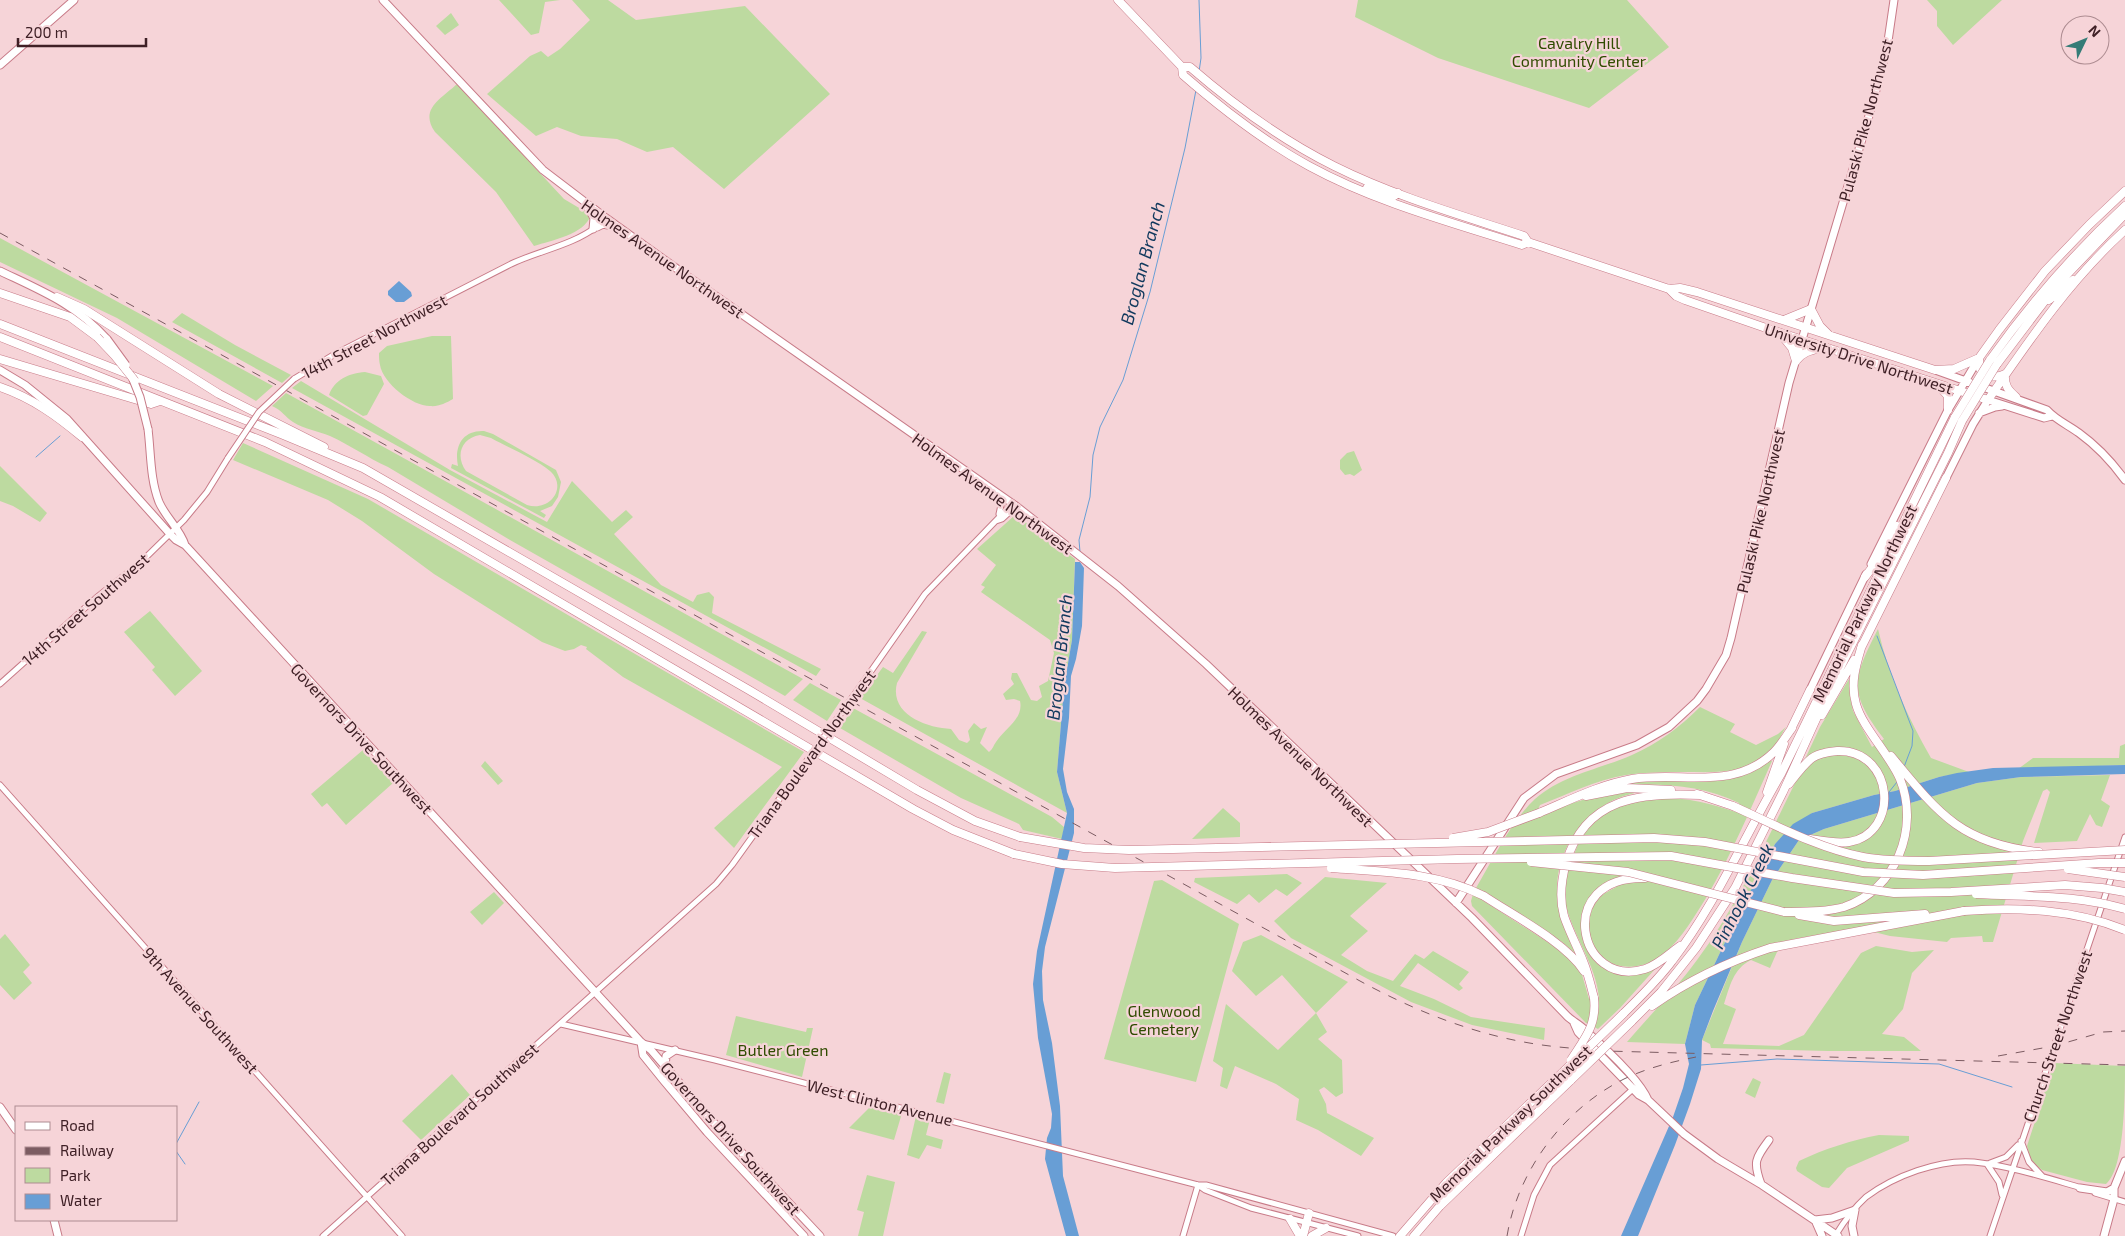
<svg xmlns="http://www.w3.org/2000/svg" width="2125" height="1236" font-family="'Exo 2',sans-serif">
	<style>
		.green { fill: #bddaa0; fill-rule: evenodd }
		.water { fill: #689ed5 }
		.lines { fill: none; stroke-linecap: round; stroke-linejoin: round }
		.stream { stroke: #689ed5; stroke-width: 1 }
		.minor-casing { stroke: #c87b88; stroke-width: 7 }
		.major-casing { stroke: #c87b88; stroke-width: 9 }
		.highway-casing { stroke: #c87b88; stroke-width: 9 }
		.minor { stroke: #fff; stroke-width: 5 }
		.major { stroke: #fff; stroke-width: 7 }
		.highway { stroke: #fff; stroke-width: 8 }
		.rail { stroke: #7c5c62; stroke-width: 1; stroke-dasharray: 9 9; stroke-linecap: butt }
		.minor-bridge-casing { stroke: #c87b88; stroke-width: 7; stroke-linecap: butt }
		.major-bridge-casing { stroke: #c87b88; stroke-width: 9; stroke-linecap: butt }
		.highway-bridge-casing { stroke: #c87b88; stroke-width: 9; stroke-linecap: butt }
		.minor-bridge { stroke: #fff; stroke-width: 5 }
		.major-bridge { stroke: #fff; stroke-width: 7 }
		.highway-bridge { stroke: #fff; stroke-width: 8 }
		.labels { text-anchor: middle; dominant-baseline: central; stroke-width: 4.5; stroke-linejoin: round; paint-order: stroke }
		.park-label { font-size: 16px; fill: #304c00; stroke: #f6d4d8 }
		.street-label { font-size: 16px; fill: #3f2026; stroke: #f6d4d8 }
		.water-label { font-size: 18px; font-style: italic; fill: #10395d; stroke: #f6d4d8 }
	</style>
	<rect width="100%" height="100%" fill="#f6d4d8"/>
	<path class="green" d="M499,0H560L545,2L539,33L531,35Z
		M572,0H608L636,20L745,6L830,94L724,189L673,147L647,152L617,139L581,136L557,127L536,136L487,94L530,56L541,51L548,57L560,49L590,20Z
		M1358,0H1627L1669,47L1589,108L1438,58L1355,17Z
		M1927,0H2002L1953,45L1937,26V11Z
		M451,13L459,25L445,35L436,26Z
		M457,84L564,199L591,215C584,235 552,240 534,246L496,192L435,132C419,109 441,99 457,84Z
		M0,238L273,386L256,401L117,318L0,262Z
		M182,313L235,345L291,375L282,383L172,322Z
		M432,336H451L453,399C446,403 438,407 430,406C412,406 383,383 380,365C379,361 379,357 379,353L387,346Z
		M365,372L381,376L384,384L367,415L363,416L329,395C334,380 349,373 365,372Z
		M301,381L450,470L547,522L572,481L612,522L626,510L633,517L614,534L661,585L693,602L697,595L709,592L714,597L712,613L821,669L816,676L292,388Z
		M286,393L803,679L785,696L510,540L388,467C368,458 350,445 330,436C318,431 304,429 293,422C285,417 282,410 272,406Z
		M484,431L493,434L556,470L561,482L558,497L552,506L540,511L546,515L544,518L451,468L452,464L458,466C454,447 462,430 484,431ZM480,435L491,438C509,448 534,458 550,471C568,487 550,512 527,505L466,471C455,456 461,438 480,435Z
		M243,443L368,499L804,752L734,848L714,828L782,767L623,677L586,649L587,647L581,645L574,649L565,651L542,642L434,574L362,521L328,500L233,460Z
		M1354,451L1362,470L1354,476L1350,474L1345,475L1340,469V460L1347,453Z
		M0,466L47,513L40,522L13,506L0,501Z
		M1014,516L1020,518L1075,559L1072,640L1064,687L1057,772L1067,813L860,698L883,667L893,673L922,631L927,632L897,683C889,714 926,728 951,729L959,740L967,743L970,740L968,731L974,723L981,729L987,727L980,743L989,752C993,749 993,746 996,742C1004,729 1024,719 1020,701L1014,699L1006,700L1003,694L1014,684L1011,679L1012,673H1017L1031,700L1037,701L1042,697L1039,686L1048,681L1054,653L1050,640L981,592L985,587L981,585L996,565L977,549Z
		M150,611L202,671L175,696L152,670L155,667L124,632Z
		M1878,629C1888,674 1908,718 1931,758L1969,772L1939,777L1895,791L1874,795L1812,813L1775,844L1739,913L1695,1005L1685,1044L1627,1042C1650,1015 1676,989 1697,960C1738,905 1766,841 1797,779C1814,757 1828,750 1855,758L1858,751C1841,746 1820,749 1805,759L1820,727L1849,679L1850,696L1853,711L1872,747L1884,739C1848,692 1852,680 1878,629Z
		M810,683L841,700L827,721L793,700Z
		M1700,707L1735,724L1730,732L1756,745L1778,734L1786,727C1782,733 1779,741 1774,746C1749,776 1717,772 1683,772C1664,772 1645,772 1626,775C1596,780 1568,794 1540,805L1534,819L1566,805L1619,789L1648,790C1635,793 1620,796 1608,803C1572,823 1550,867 1559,908C1563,924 1571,940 1577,955L1562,942L1476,888C1492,861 1512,820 1535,799C1562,775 1600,769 1632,755C1659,743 1680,727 1700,707Z
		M853,708L1052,817L1064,827L1062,839L1023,830L1019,824L961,798L840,728Z
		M2125,744V765L2018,769L2033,758H2119L2120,746Z
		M363,750L393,783L346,825L327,803L322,807L311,794Z
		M1769,760L1772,761C1751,808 1732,854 1706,898C1694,917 1682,938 1665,953C1638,977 1590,970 1589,928C1589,916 1591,907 1600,897C1604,893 1611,890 1616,887L1613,879C1553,903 1587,1000 1656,968L1620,1008L1598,1029L1586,1023L1472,906L1471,901L1473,894L1563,952L1581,971L1589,999H1599C1597,964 1568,930 1563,892C1562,878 1569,864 1575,852C1578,845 1580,837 1584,831C1619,784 1688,795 1736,812L1739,803C1698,783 1649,782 1604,787C1615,785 1627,782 1638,781C1680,778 1736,792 1769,760Z
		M485,761L503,781L498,785L481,766Z
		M2110,775L2101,800L2110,806L2102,827L2096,825L2090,814L2077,841L2034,843L2050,792L2047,789L2043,791L2023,841L1993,942H1983L1982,936L1951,938L1947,942L1890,936L1858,928L1794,939L1777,952L1770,968L1751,960C1733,969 1730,986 1724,1004L1736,1009L1723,1044L1779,1046L1804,1035L1861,953L1876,946L1912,952L1934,950L1912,973L1903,1009L1882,1034L1904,1037L1921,1051H1828L1711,1048L1710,1044L1702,1040L1742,942L1772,880L1799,840L1824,829L1977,783L2021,777Z
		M1223,808L1240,823V837L1192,839Z
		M1287,874L1302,883L1287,896L1276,889L1259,903L1249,894L1237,904L1194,882L1195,878Z
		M1325,877L1387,883L1350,916L1368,931L1341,955L1367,971L1393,981L1415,954L1424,959L1433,951L1469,972L1459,984L1463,988L1459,991L1418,963L1400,986L1434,999L1471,1017L1545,1028L1544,1040L1472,1025L1411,1002L1291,938L1274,921Z
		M1162,880L1239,924L1196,1082L1104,1059L1154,881Z
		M494,892L504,903L482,925L470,912Z
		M5,934L30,965L23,972L32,983L14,1000L0,985V939Z
		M1261,935L1348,982L1316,1013L1327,1032L1318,1039L1342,1060L1343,1093L1336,1097L1324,1087L1319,1090L1326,1104L1327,1113L1374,1138L1361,1156L1318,1130L1296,1120L1299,1099L1276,1084L1235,1066L1227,1089L1220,1086L1223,1068L1213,1061L1226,1004L1278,1050L1316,1013L1282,975L1256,996L1232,971L1243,942Z
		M736,1016L806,1032L807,1028H813L802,1077L726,1055Z
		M2054,1063L2125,1066C2125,1094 2125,1169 2106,1184L2087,1182L2042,1170L2031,1161L2027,1146Z
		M944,1072L951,1074L944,1104L936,1102Z
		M452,1074L470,1095L421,1140L402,1121Z
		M1753,1078L1761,1082L1755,1098L1745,1093Z
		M872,1105L902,1113L894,1140L849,1128Z
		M916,1116L930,1119L926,1135L943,1140L941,1149L927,1145L919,1159L907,1155Z
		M1879,1135L1909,1136V1141L1847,1168L1829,1188L1822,1187L1797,1171L1796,1168L1799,1161C1824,1149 1852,1140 1879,1135Z
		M867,1175L895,1182L883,1236H858L864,1212L857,1210Z"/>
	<path class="water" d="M399,281L411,292L412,296L404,302H396L388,295V291Z
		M1075,562H1080L1084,568L1082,626L1076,659L1071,676L1069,718L1063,769L1067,792L1074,809V833L1045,947L1042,971L1043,1000L1052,1043L1060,1106L1063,1176L1079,1236H1066L1045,1159L1047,1138L1051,1128L1052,1114L1038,1038L1033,984L1037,951L1067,813L1057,772L1064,687L1072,640Z
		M2125,765V774L2021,777L1977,783L1824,829L1799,840L1772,880L1742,942L1713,1011L1702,1040L1701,1069L1690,1104L1675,1145L1638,1236H1621L1673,1117L1683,1088L1689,1064L1685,1044L1695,1005L1739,913L1775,844L1793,824L1812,813L1874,795L1895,791L1939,777L1957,773L1993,768Z"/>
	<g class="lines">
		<path class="stream" d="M1199,72L1201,58L1199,0
			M36,457L60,436
			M1080,552L1079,540L1090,497L1093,455L1100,427L1123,380L1150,292L1185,148L1196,90
			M1877,636L1913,731L1912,746L1904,767
			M1889,792L1897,782
			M1701,1065L1777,1059L1939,1064L2012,1087
			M176,1144L199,1102
			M176,1151L185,1164"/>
		<defs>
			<path id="minor" d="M294,379L335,354L511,264C538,251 573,245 596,227
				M992,490L1001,505L999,514
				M996,521L1002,519L1016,506
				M0,684L96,598L140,563L184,520L207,492L228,458
				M862,684L925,594L1013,503
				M0,785L402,1236
				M561,1024L715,1060L1198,1185H1206L1393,1236
				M2021,1141L2029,1162L2042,1176
				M1990,1163L2006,1157L2018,1145
				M1987,1164L1999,1182L2002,1195
				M1198,1185L1205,1190L1251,1208L1358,1236
				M2095,1193L2125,1202
				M323,1236L716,884L732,865L798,773
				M1183,1236L1198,1185
				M1521,1236L1534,1195L1550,1165L1634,1088
				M1835,1236C1843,1223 1855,1207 1866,1197C1894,1176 1939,1159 1974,1162C2010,1166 2047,1178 2082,1188
				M1990,1236L2125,837"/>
			<path id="major" d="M383,0L543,170L606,218L687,276L1016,506L1118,586L1206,664L1472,918L1567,1016C1572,1021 1579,1024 1585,1030C1603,1046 1640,1080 1648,1100
				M0,65L74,0
				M587,206L594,218L593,229
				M597,227L603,224L613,226
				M0,271C42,291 75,304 107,339
				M0,370L25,385L67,419L170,534L176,540L185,545L641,1042L651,1050L715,1124L820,1236
				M1938,371L2047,410C2056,420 2068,425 2079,433C2097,446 2112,462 2125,480
				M1979,413L1995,407L2002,406
				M148,429C151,453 150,479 159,502C166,518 180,529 185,545
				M1946,478L1973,424L1988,400L2044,418L2052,416
				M1871,564L1948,410L1979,358
				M1810,690L1866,574
				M1456,903L1524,798L1556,774L1637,745L1669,727L1697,701L1706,689L1726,655L1731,638L1789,383L1871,109L1887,48L1894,0
				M1574,1023L1578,1032L1639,1095L1648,1100L1684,1134L1718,1159L1762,1185L1838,1236
				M641,1042L643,1055L664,1081L707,1132L804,1236
				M665,1067L666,1056L675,1050
				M0,1107L16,1130
				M1761,1184C1753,1162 1755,1159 1769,1140
				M2080,1188L2107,1192L2114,1188
				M54,1220L58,1236
				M1815,1220L1832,1218L1855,1210
				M1815,1220L1822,1236
				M1854,1236L1852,1226L1855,1210
				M2104,1236L2114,1199V1188L2125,1161"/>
			<path id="highway" d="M1118,0L1182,67L1183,75C1222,109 1263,141 1309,166C1375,202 1450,222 1522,245L1528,242
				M1182,67H1190C1234,105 1282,140 1334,166C1394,196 1460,215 1524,236L1528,242L1669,289L1680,288L1697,292L1935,370L1954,369L1979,358L1999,330L2045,271L2089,225L2125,191
				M1367,188L1394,196L1398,193
				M1669,289L1676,296L1685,300L1763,327L1988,400C2030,339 2070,280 2125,230
				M0,293L70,317L97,337
				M57,297L84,309L219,394L324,447
				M2049,300L2073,280
				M1784,320L1811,309L1820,326L1828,334
				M0,324L281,434L363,468L749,690L917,790L975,821L1020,837
				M1780,333L1792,348L1796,361
				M0,337L265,442L380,497L913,809L953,830L1014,854
				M1979,358L1980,369C1988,376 1995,379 2005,374
				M0,359L151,404L160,401
				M1990,360C2030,304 2074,253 2125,206
				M1796,361C1803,351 1813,350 1824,347
				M1997,364L2056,286L2125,214
				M2005,374C2004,385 2008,390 2016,397
				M1939,386L1948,396V410
				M0,387C32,398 57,416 82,437
				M1865,577L1871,569L1897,526
				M1861,648L1946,478
				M1822,715L1854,660
				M1790,731L1810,690
				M1891,756C1938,813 1961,844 2039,852
				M1789,784C1796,775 1803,765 1812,758C1819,753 1829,752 1838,751C1894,750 1901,833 1849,842C1836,844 1823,841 1810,839
				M1767,792L1784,744
				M1697,794L1733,806
				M1586,796L1627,788L1671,790
				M1539,813C1570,800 1599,785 1632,779C1682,771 1733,792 1774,752C1781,745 1786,736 1792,728
				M1645,878C1553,876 1578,990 1645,969C1658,965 1669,954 1680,946
				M1484,896C1514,916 1565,942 1584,971
				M1784,912C1804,911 1824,913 1844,907C1896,890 1920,828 1900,779C1890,755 1862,727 1856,704C1850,683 1856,665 1862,645
				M1799,915L1834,921L1925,914
				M1594,998C1591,986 1588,973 1583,961C1577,946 1569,931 1564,916C1559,898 1561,881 1566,863C1585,797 1642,792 1701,795
				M1652,1006C1689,980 1727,962 1770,948L1964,911
				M1623,1014C1640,997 1658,980 1672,961C1716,904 1744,837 1781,774L1955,417
				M1631,1022L1661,992L1696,948L1735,888L1783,792L1832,684L1948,453L1962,421
				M1290,1219L1300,1236
				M1303,1236L1309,1213
				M1312,1236L1326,1228
				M1400,1236L1446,1183L1563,1072
				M1414,1236L1440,1206L1571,1080"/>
		</defs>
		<use href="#minor" class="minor-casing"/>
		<use href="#major" class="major-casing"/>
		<use href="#highway" class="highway-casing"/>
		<use href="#minor" class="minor"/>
		<use href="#major" class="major"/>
		<use href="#highway" class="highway"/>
		<path class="rail" d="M0,233L1360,981C1417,1012 1478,1036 1542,1045C1563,1048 1585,1049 1606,1051L2125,1065
			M1998,1056L2054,1046L2103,1032L2125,1031
			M1507,1236C1518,1170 1564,1109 1624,1079C1647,1068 1671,1062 1696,1057"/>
		<defs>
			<path id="minor-bridge" d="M228,458L259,412L294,379
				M798,773L862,684"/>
			<path id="major-bridge" d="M107,339L126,365
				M132,377L140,397L148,429"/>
			<path id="highway-bridge" d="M97,337L115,356L135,381
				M1955,417L1990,360
				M1962,421L1997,364
				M1733,806C1775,825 1818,848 1863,857C1885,861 1907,861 1929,861L2125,850
				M1020,837L1084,848L1129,850L1654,838L1705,842L1863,872L1923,875L2099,863H2125
				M1453,838L1488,832L1539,813
				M1014,854L1062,864L1115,868L1457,859L1671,856L1792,878L1894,893L1951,892L2065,885L2102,888L2125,892
				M1531,862L1628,872L1784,912
				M1331,868C1383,872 1437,872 1484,896
				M2068,869L2125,877
				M1976,894C2028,897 2074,894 2125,909
				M1964,911C2020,907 2073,909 2125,930
				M1571,1060C1585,1038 1597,1025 1594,998
				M1563,1072L1623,1014
				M1571,1080L1631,1022"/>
		</defs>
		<use href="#minor-bridge" class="minor-bridge-casing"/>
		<use href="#major-bridge" class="major-bridge-casing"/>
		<use href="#highway-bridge" class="highway-bridge-casing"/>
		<use href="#minor-bridge" class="minor-bridge"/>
		<use href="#major-bridge" class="major-bridge"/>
		<use href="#highway-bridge" class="highway-bridge"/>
	</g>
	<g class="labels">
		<g class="park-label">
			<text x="1579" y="42">Cavalry Hill<tspan x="1579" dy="18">Community Center</tspan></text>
			<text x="1164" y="1010">Glenwood<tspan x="1164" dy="18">Cemetery</tspan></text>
			<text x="783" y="1049">Butler Green</text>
		</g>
		<g class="street-label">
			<text transform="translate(1865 120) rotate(-75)">Pulaski Pike Northwest</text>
			<text transform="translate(663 258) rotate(35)">Holmes Avenue Northwest</text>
			<text transform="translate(374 336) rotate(-28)">14th Street Northwest</text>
			<text transform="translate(1859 358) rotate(18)">University Drive Northwest</text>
			<text transform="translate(993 493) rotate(36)">Holmes Avenue Northwest</text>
			<text transform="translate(1760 511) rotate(-77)">Pulaski Pike Northwest</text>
			<text transform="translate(1864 603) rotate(-64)">Memorial Parkway Northwest</text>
			<text transform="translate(85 609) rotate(-41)">14th Street Southwest</text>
			<text transform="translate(362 738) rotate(47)">Governors Drive Southwest</text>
			<text transform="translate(811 754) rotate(-54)">Triana Boulevard Northwest</text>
			<text transform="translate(1301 756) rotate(44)">Holmes Avenue Northwest</text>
			<text transform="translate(201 1010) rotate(48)">9th Avenue Southwest</text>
			<text transform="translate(2057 1036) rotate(-71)">Church Street Northwest</text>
			<text transform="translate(880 1102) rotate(14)">West Clinton Avenue</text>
			<text transform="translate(459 1114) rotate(-42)">Triana Boulevard Southwest</text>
			<text transform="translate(1510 1123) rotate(-44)">Memorial Parkway Southwest</text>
			<text transform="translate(731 1138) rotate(48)">Governors Drive Southwest</text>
		</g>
		<g class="water-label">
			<text transform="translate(1142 263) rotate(-75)">Broglan Branch</text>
			<text transform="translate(1059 657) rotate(-84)">Broglan Branch</text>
			<text transform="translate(1742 896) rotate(-63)">Pinhook Creek</text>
		</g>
	</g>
	<rect x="15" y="1106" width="162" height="115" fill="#f6d4d8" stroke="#ad8c91"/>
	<rect x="25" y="1122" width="25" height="8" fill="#ffffff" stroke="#ad8c91"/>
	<text x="60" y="1131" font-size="15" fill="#3f2026">Road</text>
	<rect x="25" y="1147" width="25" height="8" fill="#7c5c62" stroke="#ad8c91"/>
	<text x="60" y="1156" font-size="15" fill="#3f2026">Railway</text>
	<rect x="25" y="1168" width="25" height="15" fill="#bddaa0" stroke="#ad8c91"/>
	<text x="60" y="1181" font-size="15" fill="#3f2026">Park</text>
	<rect x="25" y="1194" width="25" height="15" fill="#689ed5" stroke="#ad8c91"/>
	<text x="60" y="1206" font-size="15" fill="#3f2026">Water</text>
	<g transform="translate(2085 40) rotate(47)"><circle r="24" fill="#f6d4d8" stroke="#ad8c91"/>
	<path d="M0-4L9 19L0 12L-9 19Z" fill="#347c77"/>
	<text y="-8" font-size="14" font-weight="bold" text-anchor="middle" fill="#3f2026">N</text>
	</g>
	<path d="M18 38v8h128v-8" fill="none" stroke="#3f2026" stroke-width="2.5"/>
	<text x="25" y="38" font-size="15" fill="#3f2026" stroke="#f6d4d8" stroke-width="4" paint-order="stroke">200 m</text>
</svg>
